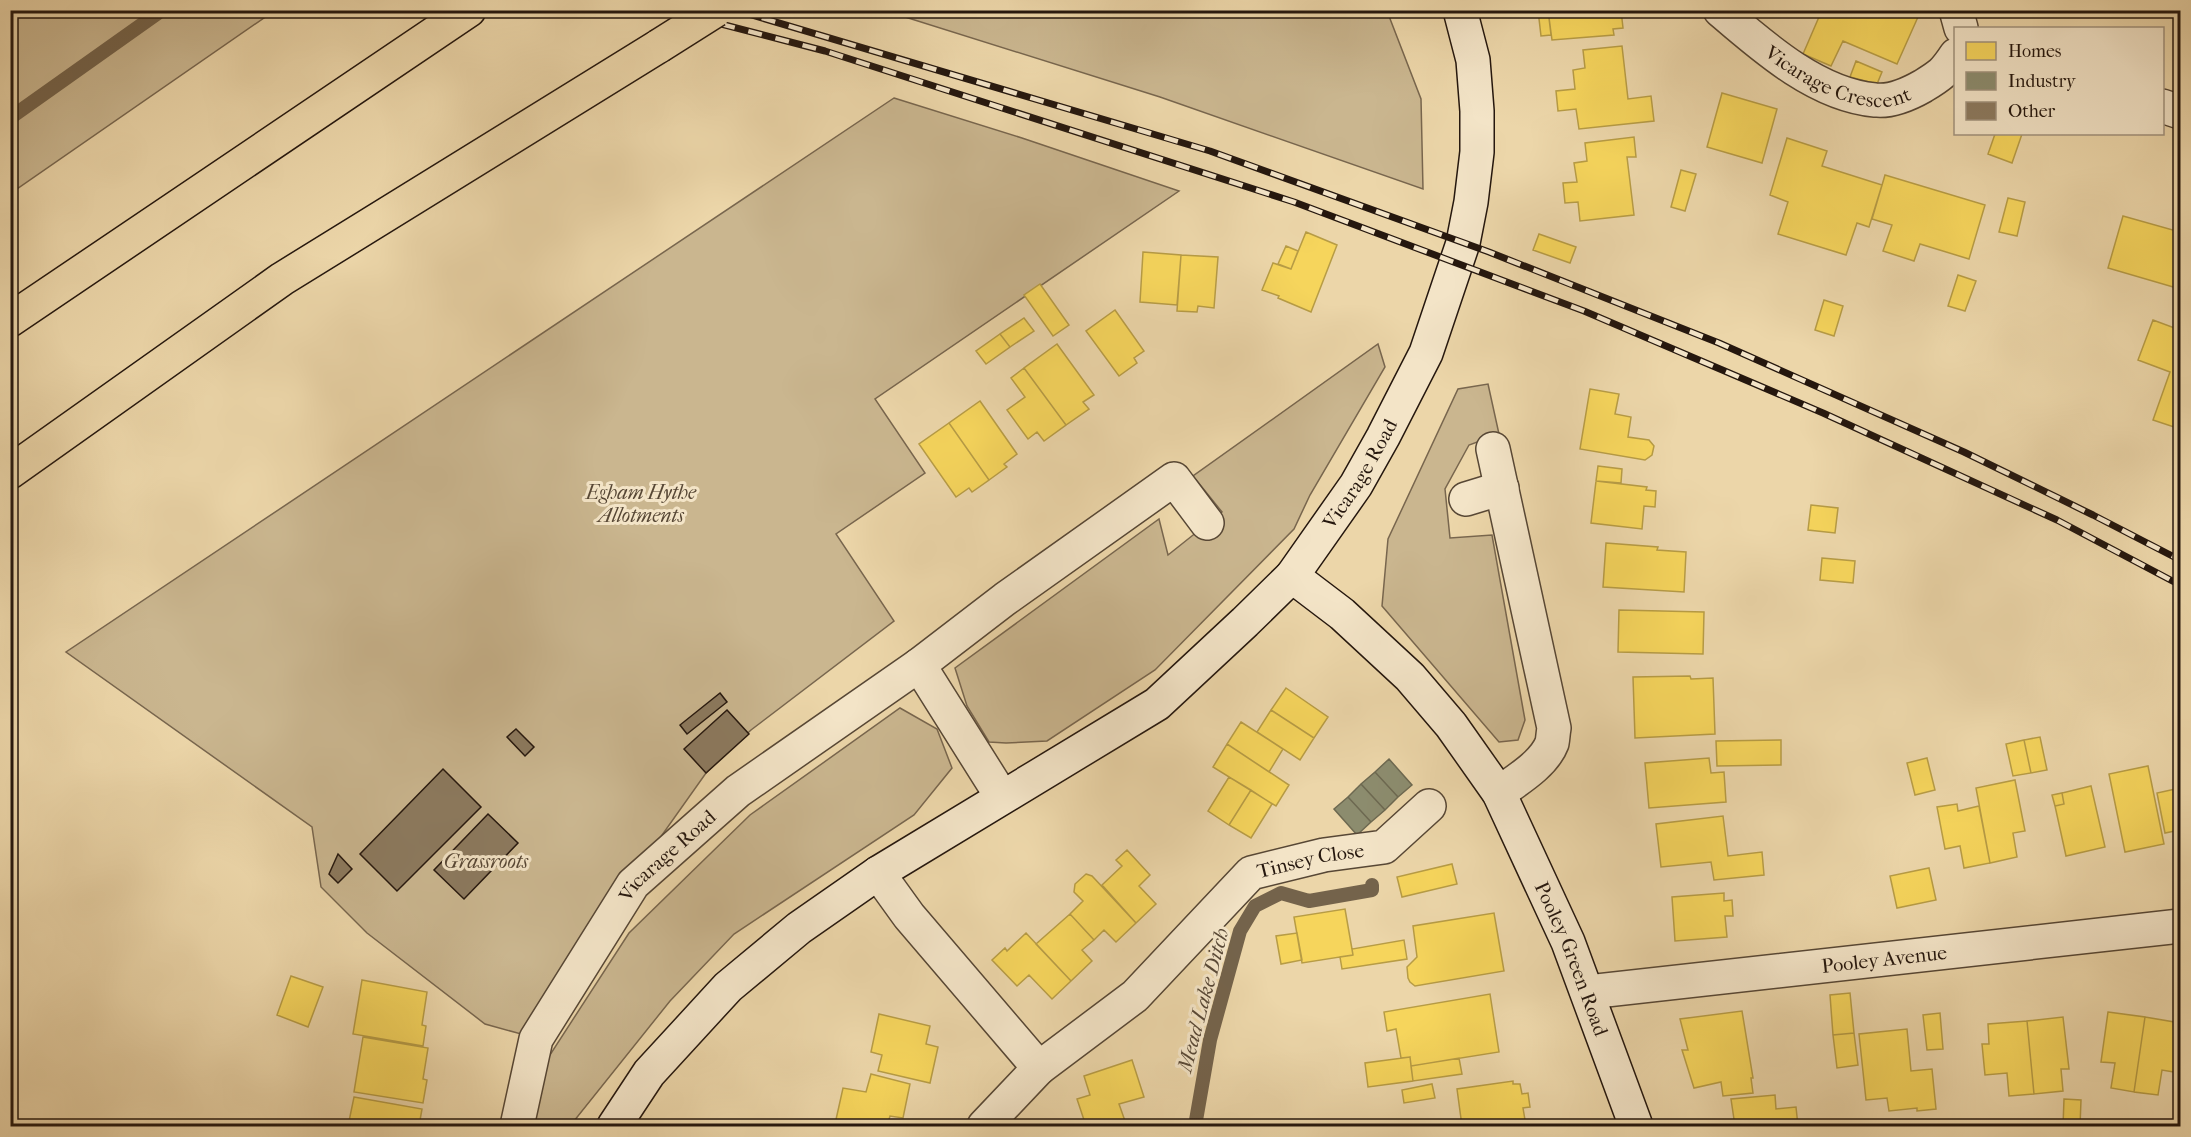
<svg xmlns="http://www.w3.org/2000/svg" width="2191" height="1137" font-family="'IM FELL French Canon',serif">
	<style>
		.green { fill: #cab68f; stroke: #78664e; stroke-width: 1.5 }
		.homes { fill: #f6d55c; stroke: #b79c45; stroke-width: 1.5 }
		.industry { fill: #8c8c6e; stroke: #6d6951; stroke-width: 1.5 }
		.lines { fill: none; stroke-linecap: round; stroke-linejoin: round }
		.stream { stroke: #74634b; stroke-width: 14 }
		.building { fill: #8c7a5f; stroke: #25170e; stroke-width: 1.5 }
		.street-casing { stroke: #574735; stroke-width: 36 }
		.secondary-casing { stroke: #25170e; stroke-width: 36 }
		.highway-casing { stroke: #25170e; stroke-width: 36 }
		.street { stroke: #f3e4c7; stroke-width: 33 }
		.secondary { stroke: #f3e4c7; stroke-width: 33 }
		.highway { stroke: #ecd6a9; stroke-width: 33 }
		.rail-casing { stroke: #25170e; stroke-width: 7 }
		.rail { stroke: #f3e4c7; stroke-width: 4.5; stroke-dasharray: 14; stroke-linecap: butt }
		.highway-bridge-casing { stroke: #25170e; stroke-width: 36; stroke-linecap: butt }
		.highway-bridge { stroke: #ecd6a9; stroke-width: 33 }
		.labels { text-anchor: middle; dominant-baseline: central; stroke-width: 6; stroke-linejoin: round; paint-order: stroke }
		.street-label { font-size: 20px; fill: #25170e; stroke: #f3e4c7 }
		.park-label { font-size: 20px; font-style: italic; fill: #574735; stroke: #f3e4c7 }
		.water-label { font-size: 21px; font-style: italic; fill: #594937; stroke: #f3e4c7 }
	</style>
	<rect width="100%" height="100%" fill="#ecd6a9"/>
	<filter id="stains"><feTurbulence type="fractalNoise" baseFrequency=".00333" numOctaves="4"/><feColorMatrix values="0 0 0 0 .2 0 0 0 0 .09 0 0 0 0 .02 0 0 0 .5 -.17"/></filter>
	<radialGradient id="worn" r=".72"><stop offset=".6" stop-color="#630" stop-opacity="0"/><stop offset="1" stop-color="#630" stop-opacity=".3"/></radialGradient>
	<path class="green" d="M11,10H274V11L11,193Z
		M886,11H1387L1421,99L1423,189L1160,97Z
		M894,98L1022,138L1179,191L875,399L925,473L836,534L894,621L751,730L706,773L521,1034L485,1024L367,933L321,887L312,827L66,652Z
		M1378,344L1385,367L1310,495L1294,529L1155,670L1047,741L1006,743L989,742L967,706L955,668L1159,519L1168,555L1222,512L1193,476Z
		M1488,384L1499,434L1469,445L1445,489L1450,538L1492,535L1525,720L1518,740L1499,742L1382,606L1388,539L1458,389Z
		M900,708L937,729L952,768L914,815L734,934L670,1001L570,1126H532L546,1061L629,933L750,815Z"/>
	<path class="homes" d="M1538,10H1548L1551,35L1541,36Z
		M1548,10H1621L1623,28L1613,29L1614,35L1552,40Z
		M1822,10H1901L1918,17L1897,64L1843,41L1831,66L1803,54Z
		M1622,46L1628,99L1651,96L1654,121L1579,129L1576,109L1558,111L1556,91L1575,89L1573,70L1585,68L1583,50Z
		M1856,61L1882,72L1877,84L1850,77Z
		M1722,93L1777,109L1762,163L1707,147Z
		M1995,134H2022L2012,163L1988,154Z
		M1634,137L1636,157H1627L1634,215L1580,221L1578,202L1565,203L1563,183L1577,182L1574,163L1587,161L1585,143Z
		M1787,138L1827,151L1822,166L1882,185L1869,227L1857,223L1846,255L1778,234L1788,202L1770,195Z
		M1681,170L1696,174L1685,211L1671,207Z
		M1885,175L1985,205L1969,259L1920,244L1914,261L1883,251L1892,225L1872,219Z
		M2180,187V210L2175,208Z
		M2008,198L2025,202L2017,236L1999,232Z
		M2123,216L2180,232V289L2108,268Z
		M1306,232L1337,245L1311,312L1278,298L1279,296L1262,290L1273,263L1291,269Z
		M1539,234L1576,247L1570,263L1533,250Z
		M1286,246L1298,251L1291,269L1278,264Z
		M1143,252L1181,255L1177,305L1140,302Z
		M1181,255L1218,257L1214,308L1198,306L1197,312L1177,311Z
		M1958,275L1976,281L1965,311L1948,306Z
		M1040,284L1069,325L1053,336L1024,295Z
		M1824,300L1843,306L1834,336L1815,330Z
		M1115,310L1144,351L1134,358L1137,363L1119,376L1086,331Z
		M1024,318L1034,331L1010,347L1000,334Z
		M2153,320L2180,330V429L2153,420L2170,372L2138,360Z
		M1000,334L1010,347L986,364L976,351Z
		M1057,344L1094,395L1083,402L1089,409L1066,425L1024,368Z
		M1024,368L1066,425L1044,441L1037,432L1028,439L1007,410L1025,397L1011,378Z
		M1590,389L1619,394L1615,414L1631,417L1628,437L1649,440L1654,446L1652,455L1645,460L1580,449Z
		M980,401L1017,454L1004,464L1007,467L989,480L949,423Z
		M949,423L989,480L972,492L969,488L956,497L919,444Z
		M1598,466L1622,469L1621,483L1596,481Z
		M1596,481L1647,487L1646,490L1656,491L1655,507L1644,506L1642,529L1591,523Z
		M1811,505L1838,508L1835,533L1808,530Z
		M1606,543L1658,547L1657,550L1686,552L1684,592L1603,587Z
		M1822,558L1855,561L1853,583L1820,580Z
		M1619,610L1704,612L1703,654L1618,652Z
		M1690,676L1691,679L1713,678L1715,734L1635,738L1633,677Z
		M1286,688L1328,717L1314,738L1271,710Z
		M1271,710L1314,738L1300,760L1257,732Z
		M1241,722L1283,749L1269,772L1227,744Z
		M2040,737L2047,770L2031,773L2024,740Z
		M1781,740V765L1717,766L1716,741Z
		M2024,740L2031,773L2013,776L2006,744Z
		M1227,744L1289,785L1276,806L1213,767Z
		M1709,758L1711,773L1724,772L1726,802L1649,808L1645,763Z
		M1927,758L1935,790L1915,795L1907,763Z
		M2148,766L2164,844L2125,852L2109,774Z
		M1229,777L1251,790L1229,825L1208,811Z
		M2015,780L2025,831L2013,833L2017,857L1990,863L1976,788Z
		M2091,786L2105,847L2066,856L2055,806L2064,804L2062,793Z
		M2180,788V830L2165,833L2157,793Z
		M1251,790L1272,804L1251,838L1229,825Z
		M2062,793L2064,804L2055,806L2052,795Z
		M1957,804L1958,811L1979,806L1990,863L1964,868L1960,846L1945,849L1937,807Z
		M1723,816L1728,856L1762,852L1764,875L1714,880L1711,862L1661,867L1656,824Z
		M1127,850L1150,875L1139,886L1156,904L1136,923L1102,885L1122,866L1116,860Z
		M1452,864L1457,884L1402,897L1397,877Z
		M1929,868L1936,900L1897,908L1890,876Z
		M1086,874L1092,876L1136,923L1116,942L1104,930L1094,940L1070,914L1083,901L1074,892L1075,884Z
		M1724,893V901L1732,900L1733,916H1725L1727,937L1675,941L1672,897Z
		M1345,909L1353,955L1302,963L1294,917Z
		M1494,913L1504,971L1415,986L1410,982L1408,978L1407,967L1417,957L1413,926Z
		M1070,914L1094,940L1082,950L1092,961L1071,981L1036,944Z
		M1026,933L1071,981L1052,999L1029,975L1017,986L992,960L1005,948L1007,951Z
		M1297,933L1302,960L1281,964L1276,936Z
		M1404,940L1407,959L1342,969L1340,957L1353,955L1352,949Z
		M291,976L323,987L308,1027L277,1015Z
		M362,980L427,992L422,1025L426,1026L423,1046L353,1034Z
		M1850,993L1854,1033L1833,1035L1830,995Z
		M1490,994L1499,1052L1411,1066L1410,1057L1401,1058L1396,1029L1387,1031L1384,1012Z
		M1742,1011L1753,1078H1751L1753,1093L1723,1096L1721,1082L1694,1088L1682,1050H1688L1680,1019Z
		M2108,1012L2145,1017L2134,1092L2111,1088L2115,1063L2101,1062Z
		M1940,1013L1943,1049L1927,1050L1923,1015Z
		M879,1014L930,1026L926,1044L938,1047L930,1083L878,1071L882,1055L871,1052Z
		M2063,1017L2069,1069H2061L2063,1091L2034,1094L2027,1021Z
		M2145,1017L2180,1023V1073L2162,1070L2158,1095L2134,1092Z
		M2027,1021L2034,1094L2009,1096L2007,1073L1985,1075L1982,1044H1989L1988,1024Z
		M1907,1029L1911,1071L1932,1069L1936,1109L1917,1111V1108L1889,1111L1887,1098L1866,1100L1859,1034Z
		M1854,1033L1858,1065L1837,1068L1833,1035Z
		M363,1037L428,1048L423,1079L427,1080L423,1103L354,1092Z
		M1410,1057L1413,1081L1368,1087L1365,1063Z
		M1459,1058L1462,1074L1413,1081L1411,1066Z
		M1132,1060L1144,1097L1119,1104L1125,1121L1106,1126H1086L1077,1099L1090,1095L1084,1076Z
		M871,1074L910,1084L903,1118L890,1116L887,1126H845L835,1124L843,1088L866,1092Z
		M1513,1081V1084H1520L1522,1094L1528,1093L1530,1107L1523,1108L1526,1126H1462L1457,1089Z
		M1432,1084L1435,1098L1404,1103L1402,1090Z
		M1775,1095L1776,1109L1796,1107L1798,1126H1735L1731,1099Z
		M354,1097L422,1109L419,1126H348Z
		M2064,1099L2081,1100L2080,1126H2063Z
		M2080,1120H2097V1126H2080Z"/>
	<path class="industry" d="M1389,759L1412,785L1398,797L1375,772Z
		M1375,772L1398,797L1385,810L1361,784Z
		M1361,784L1385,810L1371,822L1348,797Z
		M1348,797L1371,822L1357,835L1334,809Z"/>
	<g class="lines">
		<path class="stream" d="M10,118L158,13
			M1195,1126L1210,1040L1240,931L1255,906L1281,893L1309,901L1372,890V885"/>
	</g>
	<path class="building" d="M720,693L727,702L687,734L680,725Z
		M727,710L749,734L706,773L684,749Z
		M516,729L534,747L525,756L507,737Z
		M443,769L481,807L397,891L360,854Z
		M488,814L518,843L464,899L434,870Z
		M338,854L352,869L338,883L329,874Z"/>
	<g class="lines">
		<defs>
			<g id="street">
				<path id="s1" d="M1720,10C1763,47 1817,95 1875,100C1891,102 1909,94 1923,86C1941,75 1944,73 1956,55"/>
				<path d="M1956,10L1961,28"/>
				<path d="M2162,106L2180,112"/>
				<path d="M1493,449L1554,728C1553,733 1553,738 1552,743C1544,764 1517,780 1499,793"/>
				<path d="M1466,499L1502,488"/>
				<path d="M919,665L1002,797"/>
				<path id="s2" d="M878,873L909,916L1039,1068L1135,996L1251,873L1324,855L1384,847L1429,806"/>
				<path id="s3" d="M1588,992L2180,926"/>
				<path id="s4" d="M517,1126L536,1039L633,884L738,791L919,665L1005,599L1174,479L1207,523"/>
				<path d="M984,1126L1039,1068"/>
			</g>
			<g id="secondary">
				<path id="s5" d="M1292,576L1342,614L1410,677L1451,725L1499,793L1568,942L1636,1126"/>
				<path id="s6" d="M614,1126L649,1073L728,987L799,928L878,873L1157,704L1245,622L1292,576L1356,485L1383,437L1426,353L1463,243L1471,202L1477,152V111L1473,60L1460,10"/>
			</g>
			<path id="highway" d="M10,320L469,10
				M10,472L282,279L659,46"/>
		</defs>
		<use href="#street" class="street-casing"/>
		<use href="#secondary" class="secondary-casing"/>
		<use href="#highway" class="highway-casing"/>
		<use href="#street" class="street"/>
		<use href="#secondary" class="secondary"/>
		<use href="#highway" class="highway"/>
		<defs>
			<path id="rail" d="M667,10L825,51L1294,202L1584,311L1823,413L2057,520L2180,585
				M735,10L1210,151L1489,252L1719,343L1964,452L2093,515L2180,560"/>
		</defs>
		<use href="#rail" class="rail-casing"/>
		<use href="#rail" class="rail"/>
		<defs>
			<path id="highway-bridge" d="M659,46L716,10"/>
		</defs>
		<use href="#highway-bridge" class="highway-bridge-casing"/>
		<use href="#highway-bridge" class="highway-bridge"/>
	</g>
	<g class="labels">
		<g class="street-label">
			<text stroke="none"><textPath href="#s1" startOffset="140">Vicarage Crescent</textPath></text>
			<text stroke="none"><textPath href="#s6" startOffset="1004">Vicarage Road</textPath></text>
			<text stroke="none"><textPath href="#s4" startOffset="316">Vicarage Road</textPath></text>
			<text stroke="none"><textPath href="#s2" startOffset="603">Tinsey Close</textPath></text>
			<text stroke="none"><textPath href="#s5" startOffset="483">Pooley Green Road</textPath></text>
			<text stroke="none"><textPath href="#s3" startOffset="298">Pooley Avenue</textPath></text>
		</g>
		<g class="park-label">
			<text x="641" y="492">Egham Hythe<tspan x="641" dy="23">Allotments</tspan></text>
			<text x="486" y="861">Grassroots</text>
		</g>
		<g class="water-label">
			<text transform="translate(1203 1000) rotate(-75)">Mead Lake Ditch</text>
		</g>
	</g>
	<rect width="2191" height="1137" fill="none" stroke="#ecd6a9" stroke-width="36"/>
	<rect x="12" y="12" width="2167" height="1113" fill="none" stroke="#25170e" stroke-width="3"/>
	<rect x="18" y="18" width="2155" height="1101" fill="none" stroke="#25170e" stroke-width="1.5"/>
	<rect x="1954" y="27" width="210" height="108" fill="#f3e4c7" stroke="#a1927d" stroke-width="1.5"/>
	<rect x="1966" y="42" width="30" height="18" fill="#f6d55c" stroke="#a1927d" stroke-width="1.5"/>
	<text x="2008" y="57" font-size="18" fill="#25170e">Homes</text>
	<rect x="1966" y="72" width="30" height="18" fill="#8c8c6e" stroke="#a1927d" stroke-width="1.5"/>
	<text x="2008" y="87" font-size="18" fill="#25170e">Industry</text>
	<rect x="1966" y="102" width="30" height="18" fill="#8c7a5f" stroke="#a1927d" stroke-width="1.5"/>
	<text x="2008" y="117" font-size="18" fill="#25170e">Other</text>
	<rect width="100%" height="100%" filter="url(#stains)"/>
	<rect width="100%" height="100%" fill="url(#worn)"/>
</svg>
